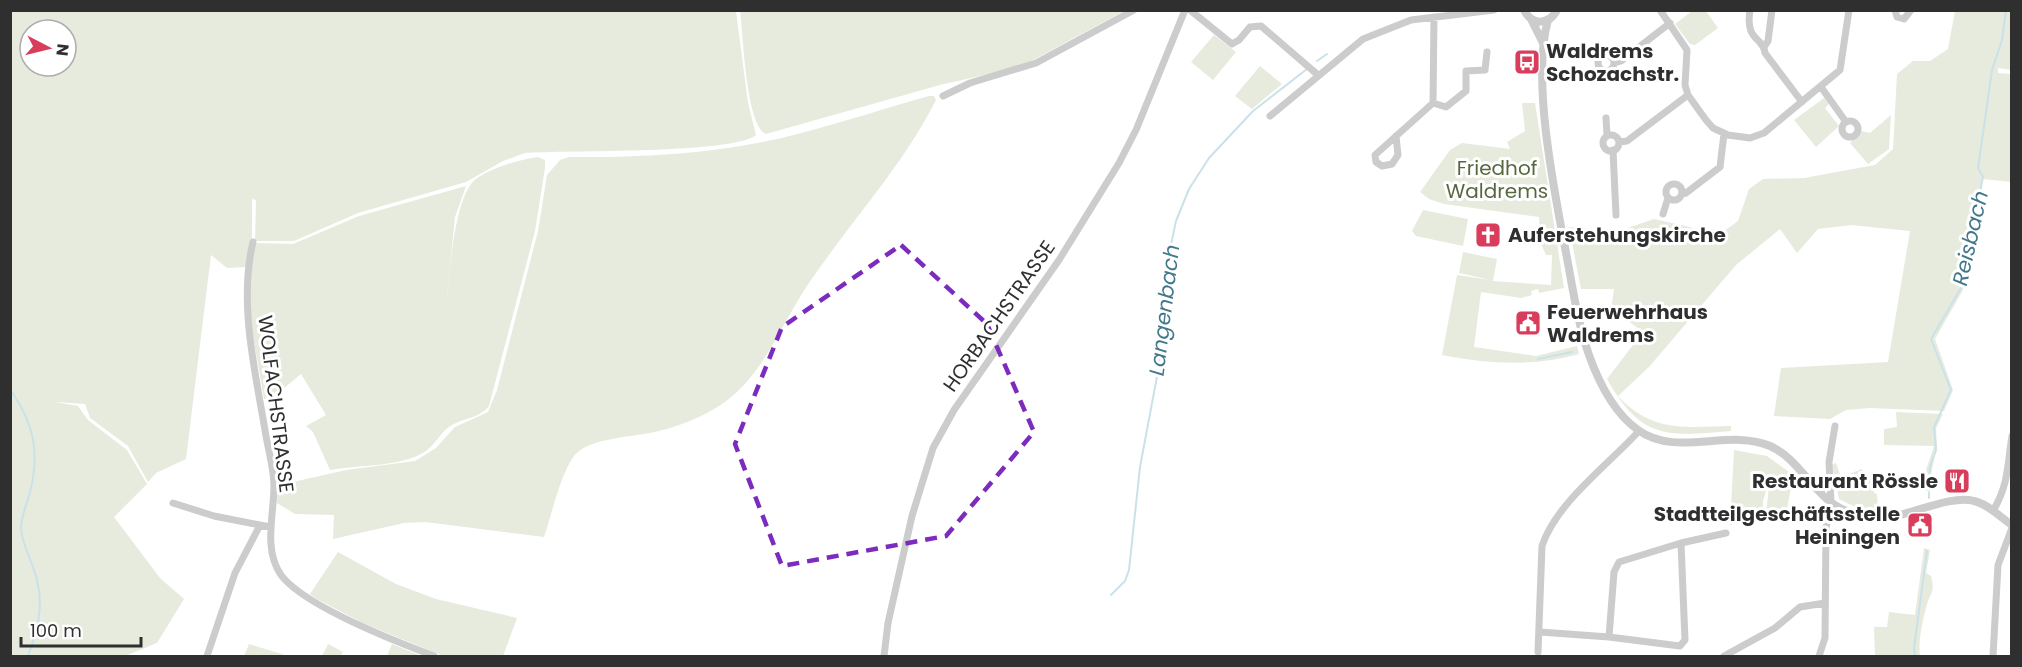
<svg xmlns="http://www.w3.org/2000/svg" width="2022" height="667" font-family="Poppins,sans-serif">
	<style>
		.green { fill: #e6ebde; fill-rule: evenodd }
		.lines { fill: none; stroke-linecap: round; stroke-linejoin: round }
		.stream { stroke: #cbe1ea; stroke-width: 2 }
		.minor { stroke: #ccc; stroke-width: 7 }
		.tertiary { stroke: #ccc; stroke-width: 8 }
		.marked { fill: none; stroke: #7b2cbf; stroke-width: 4.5; stroke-dasharray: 12 8; stroke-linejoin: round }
		.labels { text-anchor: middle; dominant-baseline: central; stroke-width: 6; stroke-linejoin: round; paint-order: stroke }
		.poi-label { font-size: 20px; font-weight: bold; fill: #2f2f2f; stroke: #fff; text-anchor: start }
		.park-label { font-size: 20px; fill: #57683f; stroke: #fff }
		.street-label { font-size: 20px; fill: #2f2f2f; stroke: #fff }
		.water-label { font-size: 21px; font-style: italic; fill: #42788c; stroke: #fff }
	</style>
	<rect width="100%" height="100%" fill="#fff"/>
	<path class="green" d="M10,11H736L748,103L756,135C734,154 564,150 525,153L503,161L466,182L358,213L294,241H255L256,200L252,199V242L246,267L227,268L211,255L186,459L156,473L148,482L128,446L90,418L85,404L55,402L78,406L88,420L127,450L147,484L114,517L160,578L184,599L157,643L125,656H11ZM30,30H66V66H30Z
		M740,11H1124L1020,67L940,85L766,134C746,126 743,33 740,11Z
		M1692,11H1706L1718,28L1695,45L1690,44L1675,24Z
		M1955,11H2011V70L1998,68V73L2011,74L2012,182L1983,179L1963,290L1935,339L1953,390L1944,411L1870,408L1846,410L1830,419L1774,416L1781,368L1888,362L1910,231L1851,225L1818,229L1797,253L1780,229L1736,265L1649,367L1618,396C1652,433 1686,427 1731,426V431C1667,436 1642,441 1607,379L1643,332L1623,317L1618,323L1612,303L1614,289H1581L1569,227L1619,231L1654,219L1720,234L1738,221L1749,189L1763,179L1804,178L1875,165L1893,149L1897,74L1913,61H1930L1948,49Z
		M1214,35L1236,52L1213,80L1191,62Z
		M1260,66L1282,84L1252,109L1235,96Z
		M929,96H934L936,100C902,167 851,221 809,283C785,318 768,363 736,393C715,412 687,424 659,431C637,437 588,437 574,456C560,475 552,514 544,537L425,522L404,523L333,539L334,515L295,514L277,503L278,490L284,484L346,470L415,461L436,448L455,427L488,412L497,390L538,231L547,175L560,160L569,157C646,158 728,153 801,133C844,122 886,108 929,96Z
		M1824,98L1829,104L1825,108L1839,126L1816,147L1794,120Z
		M1522,103H1535L1564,288L1539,293L1538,289L1531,291L1532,295L1521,298L1481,292L1474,347L1536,356L1577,346L1579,354C1532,367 1489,364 1442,355L1457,275L1491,280L1459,273L1463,252L1497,259L1493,281L1551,285L1552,255H1546L1540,242L1539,217L1444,204L1429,199L1420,192L1450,150L1462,143L1510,149L1507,142L1525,131Z
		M1891,115L1889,149L1868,164L1850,143L1862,131L1870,133Z
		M538,157L545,160V168L535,231L489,406C480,418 464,418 452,425C441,431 436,444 426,451C403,467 357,465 330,470L313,432L306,426L326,415L301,374L270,400L264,399C256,348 241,294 254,243L293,244L359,216L466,186L455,217L446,306C450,277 453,195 477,178C494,167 518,160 538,157Z
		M1423,210L1468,219L1463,246L1416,236L1412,231Z
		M1896,412L1943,414L1936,428L1937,446L1931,474L1932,491H1925V473L1934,446L1884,445V429L1897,427Z
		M1734,450L1767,456L1793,475L1769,481L1763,501V515L1730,525Z
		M1836,463L1841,477L1862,469L1866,480L1878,476L1874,493L1877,494L1878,509L1857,508L1839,499L1832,465Z
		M1792,482L1786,515L1783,519L1766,515L1769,487Z
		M1924,548L1930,550L1926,573L1931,576C1936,594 1929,593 1926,608C1922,623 1918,642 1920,656H1875L1874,627H1887L1889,612L1915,615Z
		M338,552L396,584L436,599L517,618L503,656H443L363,623L317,599L310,594Z
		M249,644L288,656H244Z
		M328,644L343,652L340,656H322Z
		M392,644L419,655V656H387Z"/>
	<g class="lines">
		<path class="stream" d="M1317,61L1327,54
			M1538,359L1572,352
			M12,392C34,425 40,452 30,492C27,503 21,517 21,528C22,546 33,562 37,580C44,606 37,632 28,656
			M1929,491L1930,467L1936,450L1934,427L1951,390L1931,339L1961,288L1983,177L1978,168L1992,70L2002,40L2006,10
			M1929,493V498
			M1111,595L1125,581L1129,570L1140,467L1159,366L1161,307L1166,269L1176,221L1189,189L1209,158L1253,111L1307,69
			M1915,656L1914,648L1927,551"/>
		<path class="minor" d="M1190,10L1232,44L1239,40L1250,27L1261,26L1318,75
			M1660,10L1687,50L1685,85L1688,95L1706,120L1713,128L1728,135L1750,138L1764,133L1840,70L1849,10
			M1750,10C1745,42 1763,36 1765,53L1802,102
			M1895,10L1897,17L1904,19L1911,10
			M1764,47L1768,41L1772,10
			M1598 63a8 8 0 1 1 16 0a8 8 0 1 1-16 0Z
			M1614,63L1621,61L1670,23
			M1821,87L1846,122
			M943,96L970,83L1036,63L1134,10
			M1433,103L1446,107L1466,91V71L1485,70L1487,52
			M1270,116L1363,39L1411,20L1494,10
			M1606,118L1607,135
			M1842 129a8 8 0 1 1 16 0a8 8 0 1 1-16 0Z
			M1603 143a8 8 0 1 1 16 0a8 8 0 1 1-16 0Z
			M1396,136L1398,155L1392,164L1382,166L1376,162L1375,155L1433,103L1434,17
			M1619,142L1627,141L1688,95
			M1613,150L1616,215
			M1666 192a8 8 0 1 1 16 0a8 8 0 1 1-16 0Z
			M1682,194L1686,193L1720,167L1724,134
			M1663,214L1668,198
			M253,242C238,305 256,374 266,436C269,453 274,470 274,486C274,515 263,549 281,575C304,606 397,642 434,656
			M173,503L214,516L270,527
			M1993,511C2009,484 2007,466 2012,436
			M1681,543L1726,533
			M1540,632L1609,637L1680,646L1685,640L1681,543L1619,562L1614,572L1609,637
			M1538,652L1542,546C1556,503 1608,465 1639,431
			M207,656L235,573L259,527
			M884,656L888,623L912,516L933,448L954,410L1059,260L1119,163L1136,130L1185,10
			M1724,656L1775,628L1800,607L1825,603
			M1819,656L1825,638L1826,528L1831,503L1829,462L1835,426
			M1993,656L1998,565L2012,528"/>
		<path class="tertiary" d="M1524,10C1532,26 1549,25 1557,10
			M1531,19L1543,43
			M1548,20C1531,80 1555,195 1567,258C1573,290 1578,324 1589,355C1599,383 1614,413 1638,430C1677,458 1728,428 1770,446C1804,461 1817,506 1854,513C1869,516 1884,517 1899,515C1919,511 1954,495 1974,501C1988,504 2000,517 2012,525"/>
	</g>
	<path class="marked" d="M901,245L987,324L1034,432L946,536L782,566L735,444L782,327Z"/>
	<defs>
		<symbol id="bus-square" viewBox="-11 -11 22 22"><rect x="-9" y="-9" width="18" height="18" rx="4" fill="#d93d5c" stroke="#fff"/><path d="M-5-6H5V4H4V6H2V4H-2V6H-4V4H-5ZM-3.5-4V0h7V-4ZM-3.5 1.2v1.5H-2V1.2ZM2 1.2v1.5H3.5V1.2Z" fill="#fff"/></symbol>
		<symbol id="church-square" viewBox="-11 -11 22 22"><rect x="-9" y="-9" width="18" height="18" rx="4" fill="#d93d5c" stroke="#fff"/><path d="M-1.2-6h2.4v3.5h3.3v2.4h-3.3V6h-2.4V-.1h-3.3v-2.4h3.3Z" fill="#fff"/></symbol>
		<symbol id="civic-square" viewBox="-11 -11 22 22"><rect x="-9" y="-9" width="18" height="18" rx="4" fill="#d93d5c" stroke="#fff"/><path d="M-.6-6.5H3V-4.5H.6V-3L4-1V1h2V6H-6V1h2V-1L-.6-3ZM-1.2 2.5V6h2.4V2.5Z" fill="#fff"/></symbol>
		<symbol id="restaurant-square" viewBox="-11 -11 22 22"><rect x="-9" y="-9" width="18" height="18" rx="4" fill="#d93d5c" stroke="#fff"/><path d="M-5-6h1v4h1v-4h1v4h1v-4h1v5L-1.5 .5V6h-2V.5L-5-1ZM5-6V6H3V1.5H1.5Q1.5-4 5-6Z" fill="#fff"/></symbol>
	</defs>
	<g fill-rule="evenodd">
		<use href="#bus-square" x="1512" y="47" width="30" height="30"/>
		<use href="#church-square" x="1473" y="220" width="30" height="30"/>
		<use href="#civic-square" x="1513" y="308" width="30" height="30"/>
		<use href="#restaurant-square" x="1942" y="466" width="30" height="30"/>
		<use href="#civic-square" x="1905" y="510" width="30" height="30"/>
	</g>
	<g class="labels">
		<g class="poi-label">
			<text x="1546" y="51">Waldrems<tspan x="1546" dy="23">Schozachstr.</tspan></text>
			<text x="1508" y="235">Auferstehungskirche</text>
			<text x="1547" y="312">Feuerwehrhaus<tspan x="1547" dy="23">Waldrems</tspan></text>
			<text x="1938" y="481" text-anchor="end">Restaurant Rössle</text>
			<text x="1900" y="514" text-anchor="end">Stadtteilgeschäftsstelle<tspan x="1900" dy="23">Heiningen</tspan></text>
		</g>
		<g class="park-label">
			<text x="1497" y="168">Friedhof<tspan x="1497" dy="23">Waldrems</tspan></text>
		</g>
		<g class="street-label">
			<text transform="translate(999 316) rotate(-55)">HORBACHSTRASSE</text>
			<text transform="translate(276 404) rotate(83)">WOLFACHSTRASSE</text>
		</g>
		<g class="water-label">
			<text transform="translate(1970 238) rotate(-77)">Reisbach</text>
			<text transform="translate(1164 310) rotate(-83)">Langenbach</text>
		</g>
	</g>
	<rect width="2022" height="667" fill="none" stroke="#2f2f2f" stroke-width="24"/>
	<g transform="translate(48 48) rotate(97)"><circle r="28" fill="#ffffff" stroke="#acacac" stroke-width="1.5"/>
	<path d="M0-4.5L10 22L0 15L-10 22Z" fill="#d93d5c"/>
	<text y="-9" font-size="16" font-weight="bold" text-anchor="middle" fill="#2f2f2f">N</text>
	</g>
	<path d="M21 637v9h120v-9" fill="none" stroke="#2f2f2f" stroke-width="3"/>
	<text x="30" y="637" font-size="18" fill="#2f2f2f" stroke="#ffffff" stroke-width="4.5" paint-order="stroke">100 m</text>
</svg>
